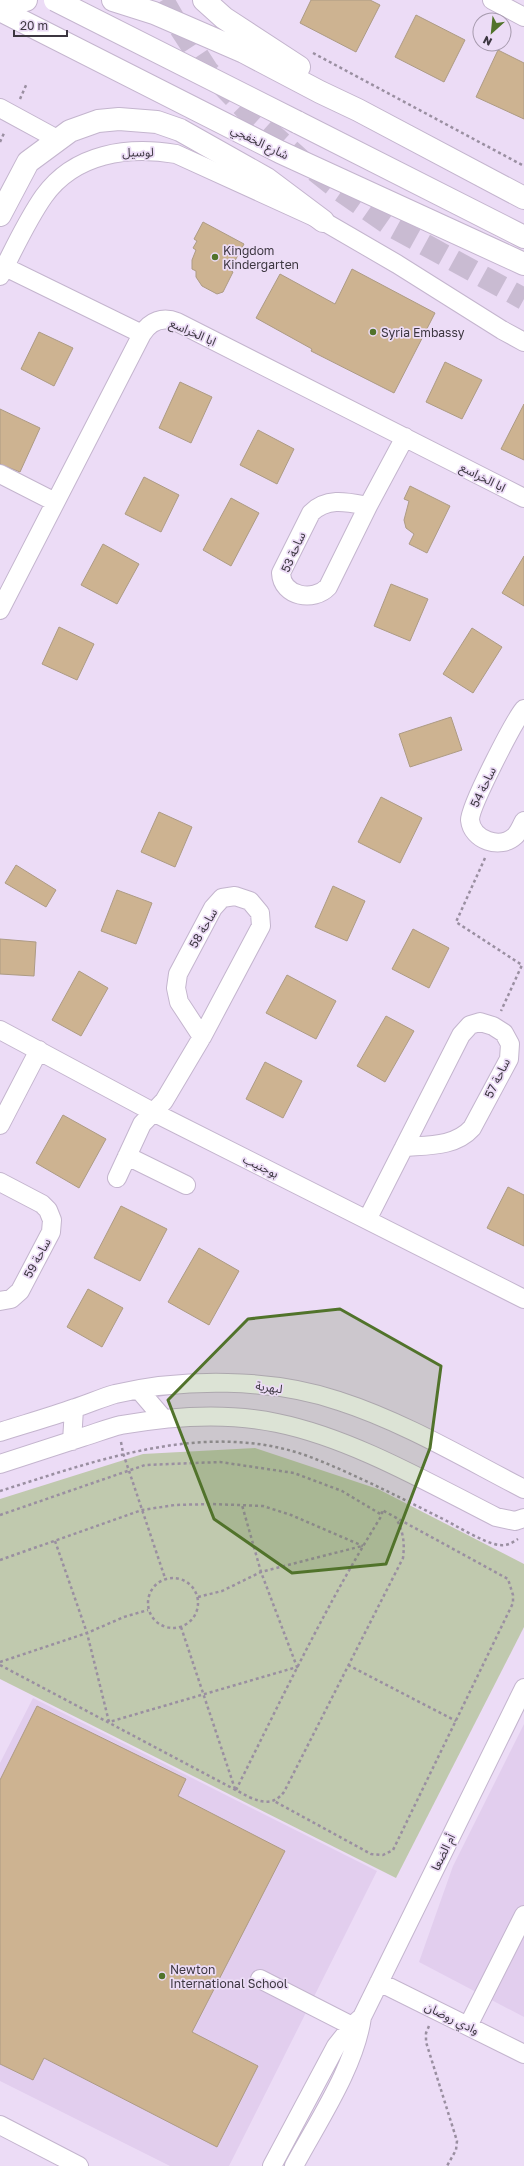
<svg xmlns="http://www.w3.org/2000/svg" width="524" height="2166" font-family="'Golos Text','Noto Sans Arabic',sans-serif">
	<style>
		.built { fill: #e2ceee }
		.green { fill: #c0c9ae }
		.building { fill: #cdb391; stroke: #ad9b84 }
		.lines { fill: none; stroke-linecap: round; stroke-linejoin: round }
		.highway-tunnel { stroke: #c9bbd2; stroke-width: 22; stroke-dasharray: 22 11; stroke-linecap: butt }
		.minor-casing { stroke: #c4b5ce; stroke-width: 20 }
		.highway-casing { stroke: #c4b5ce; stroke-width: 24 }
		.path { stroke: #9a8fa1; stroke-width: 2.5; stroke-dasharray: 3 3; stroke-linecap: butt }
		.minor { stroke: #fff; stroke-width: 18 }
		.highway { stroke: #fff; stroke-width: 22 }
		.highway-bridge-casing { stroke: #c4b5ce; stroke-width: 24; stroke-linecap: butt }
		.highway-bridge { stroke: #fff; stroke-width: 22 }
		.marked { fill: #51732b; fill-opacity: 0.2; stroke: #51732b; stroke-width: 3; stroke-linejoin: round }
		.poi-dot { fill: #51732b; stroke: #ecdcf6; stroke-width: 1.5 }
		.labels { text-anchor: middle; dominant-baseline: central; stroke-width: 3.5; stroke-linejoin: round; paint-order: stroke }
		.street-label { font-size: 12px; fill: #3c3640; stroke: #ecdcf6 }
		.poi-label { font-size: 12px; fill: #3c3640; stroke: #ecdcf6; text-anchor: start }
	</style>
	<rect width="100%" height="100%" fill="#ecdcf6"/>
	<path class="built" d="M33,1698L377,1871L229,2166H170L0,2081V1763Z
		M524,1724V2017L419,1962L453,1866Z"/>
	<path class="green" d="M255,1448L378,1489L524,1564V1627L396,1878L0,1679V1499L143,1454Z"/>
	<path class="building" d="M311,0H370L380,5L356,52L300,23Z
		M416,15L465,40L444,82L395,57Z
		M498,50L524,63V119L476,97Z
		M203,222L244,244L230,270L233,272L223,292L217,294L202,286L196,277V271L192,269V260L196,250L193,248L197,241L194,239Z
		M352,269L435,313L394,393L311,351L312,349L256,318L280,274L335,304Z
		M39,332L73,348L54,386L21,369Z
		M445,362L482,380L462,419L426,402Z
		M180,382L212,397L191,443L159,428Z
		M524,404V460L501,449Z
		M0,409L40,428L20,472L0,464Z
		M258,430L294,449L277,484L240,465Z
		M144,477L179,495L161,532L125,514Z
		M410,486L450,506L427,553L409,544L414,534L406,528L404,520L409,501L404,499Z
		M231,498L259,513L231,566L203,550Z
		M103,544L139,564L117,604L81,585Z
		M524,556V606L502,593Z
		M391,584L428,599L410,641L374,626Z
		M59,627L94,644L77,680L42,664Z
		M472,628L502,647L473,693L443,674Z
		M451,717L462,750L410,767L399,734Z
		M381,797L422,818L400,863L358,842Z
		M159,812L192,827L175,867L141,852Z
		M16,865L56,890L46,907L5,883Z
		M333,886L365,901L347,941L315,927Z
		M117,890L152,903L136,944L101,931Z
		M413,929L449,948L429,988L392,969Z
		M0,939L36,942L34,976L0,974Z
		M79,971L108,988L81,1036L52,1020Z
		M287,975L336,1001L316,1039L266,1013Z
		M386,1016L414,1031L385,1082L357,1066Z
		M265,1062L302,1081L283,1118L246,1099Z
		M63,1115L106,1139L79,1188L36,1163Z
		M508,1187L524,1195V1246L487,1228Z
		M121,1206L167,1229L140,1281L94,1258Z
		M199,1248L239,1271L209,1325L168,1302Z
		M88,1289L123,1308L102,1347L67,1327Z
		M37,1706L186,1779L178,1796L285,1851L192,2032L258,2066L217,2147L44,2058L33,2080L0,2064V1780Z"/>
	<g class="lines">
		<path class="highway-tunnel" d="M163,0L174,19L208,71L250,114L301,160L338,189L391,226L524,299"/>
		<defs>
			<path id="minor" d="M492,0L524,17
				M0,108L57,139
				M5,267L142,334
				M0,276C14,249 27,220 44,196C75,153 128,146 176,154L323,221L397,264L502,330L524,342
				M0,474L55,502
				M368,506C347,502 327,497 311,513L281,573C282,597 314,602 328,587L368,506L405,437
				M0,610L142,334C150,321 163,316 177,322L524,498
				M524,709C514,721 470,806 470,820C472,840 500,850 515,836C519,832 521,826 524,821
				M0,1030L153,1112L524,1299
				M0,1125L39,1050
				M127,1156L186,1185
				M117,1178L142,1124L164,1101L202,1037L261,926L260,913L250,901L235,896L222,898L213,908L178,974L176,988L179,1002L202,1037
				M0,1182L42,1204L48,1210L52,1220L51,1232L20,1291L11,1299L0,1301
				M368,1218L461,1035L470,1025L480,1022L493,1026L504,1033L510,1044L509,1059L472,1128C455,1147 428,1145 404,1147
				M139,1390L163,1418
				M0,1432C25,1424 50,1417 75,1408C88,1404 101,1398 115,1394C182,1378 273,1378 339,1401C404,1422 464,1458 524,1489
				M72,1441L74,1409
				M0,1464C28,1455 56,1446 83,1437C96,1433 108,1428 121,1425C172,1416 226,1412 277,1423C351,1438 429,1483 496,1517L515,1521L524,1518
				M260,1979L352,2026
				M379,1982L524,2054
				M468,2026L524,1915
				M0,2125L79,2166
				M272,2166L336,2046L352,2026L362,2017
				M294,2166C318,2121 355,2067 362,2017L524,1688"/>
			<path id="highway" d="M113,0L154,13L244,52L320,92L358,110L524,198
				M204,0L224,18L299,67
				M0,7L26,0
				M0,10L280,152L524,264
				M297,122L524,237
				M0,215L28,162L70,131L98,121L119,119L157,122L180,130L267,179L323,221"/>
		</defs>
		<use href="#minor" class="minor-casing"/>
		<use href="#highway" class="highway-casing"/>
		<path class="path" d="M313,53L524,166
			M20,99L27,83
			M0,142L5,131
			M485,858L456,922L522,965L501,1011
			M121,1442L123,1453L165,1578
			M0,1491C99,1460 210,1418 313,1458C356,1475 397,1496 439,1517C454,1524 483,1543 499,1545C507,1546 512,1543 518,1539
			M0,1515L145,1465L220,1462L294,1473L342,1491L382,1515V1510L508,1579L513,1595V1603L393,1850L383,1855L371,1854L274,1801
			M55,1541L87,1633L109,1722L297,1667L261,1572L242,1505
			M0,1560L142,1510L175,1505L212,1504L263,1506L291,1515L363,1546
			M148 1603a25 25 0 1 1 50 0a25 25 0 1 1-50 0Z
			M198,1597L222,1591L261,1572L362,1546
			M181,1627L235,1789
			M0,1662L87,1633L124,1617L148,1610
			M0,1665L249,1797C263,1803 274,1805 284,1792L403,1558C405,1542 403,1531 396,1518
			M348,1665L456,1721
			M236,1790C282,1698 327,1603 382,1515
			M429,2026L426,2033V2042L457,2141L456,2150L447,2166"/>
		<use href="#minor" class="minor"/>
		<use href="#highway" class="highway"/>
		<defs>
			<path id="highway-bridge" d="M55,0L297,122"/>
		</defs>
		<use href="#highway-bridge" class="highway-bridge-casing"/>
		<use href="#highway-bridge" class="highway-bridge"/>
	</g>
	<path class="marked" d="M340,1309L441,1366L430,1448L386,1564L292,1573L214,1519L168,1400L248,1319Z"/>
	<g class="poi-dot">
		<circle cx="215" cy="257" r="4"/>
		<circle cx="373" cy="332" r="4"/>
		<circle cx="162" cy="1976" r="4"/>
	</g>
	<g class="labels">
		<g class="street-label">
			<text transform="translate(260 142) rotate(26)">شارع الخفجي</text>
			<text transform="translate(138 152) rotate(-1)">لوسيل</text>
			<text transform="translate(193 332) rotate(24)">ابا الخراسع</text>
			<text transform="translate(483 477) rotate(27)">ابا الخراسع</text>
			<text transform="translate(293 552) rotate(-66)">ساحة 53</text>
			<text transform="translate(483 787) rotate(-64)">ساحة 54</text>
			<text transform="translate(203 928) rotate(-60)">ساحة 58</text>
			<text transform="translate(497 1078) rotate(-64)">ساحة 57</text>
			<text transform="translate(261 1166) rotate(26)">بوجنيب</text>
			<text transform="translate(37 1258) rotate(-62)">ساحة 59</text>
			<text transform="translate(269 1387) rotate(8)">لبهرية</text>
			<text transform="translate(443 1852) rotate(-64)">أم الضعا</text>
			<text transform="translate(452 2018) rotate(26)">وادي روضان</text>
		</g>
		<g class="poi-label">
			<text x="223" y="250">Kingdom<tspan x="223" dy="14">Kindergarten</tspan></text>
			<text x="381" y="332">Syria Embassy</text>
			<text x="170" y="1969">Newton<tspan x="170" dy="14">International School</tspan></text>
		</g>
	</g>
	<g transform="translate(492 32) rotate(207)"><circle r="19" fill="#ecdcf6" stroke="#a69aad"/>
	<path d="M0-3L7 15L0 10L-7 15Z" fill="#51732b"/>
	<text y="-6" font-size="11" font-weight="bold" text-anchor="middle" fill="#3c3640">N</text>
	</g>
	<path d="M14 30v6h53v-6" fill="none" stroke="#3c3640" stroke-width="2"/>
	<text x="20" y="30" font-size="12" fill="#3c3640" stroke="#ecdcf6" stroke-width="3" paint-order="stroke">20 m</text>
</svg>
